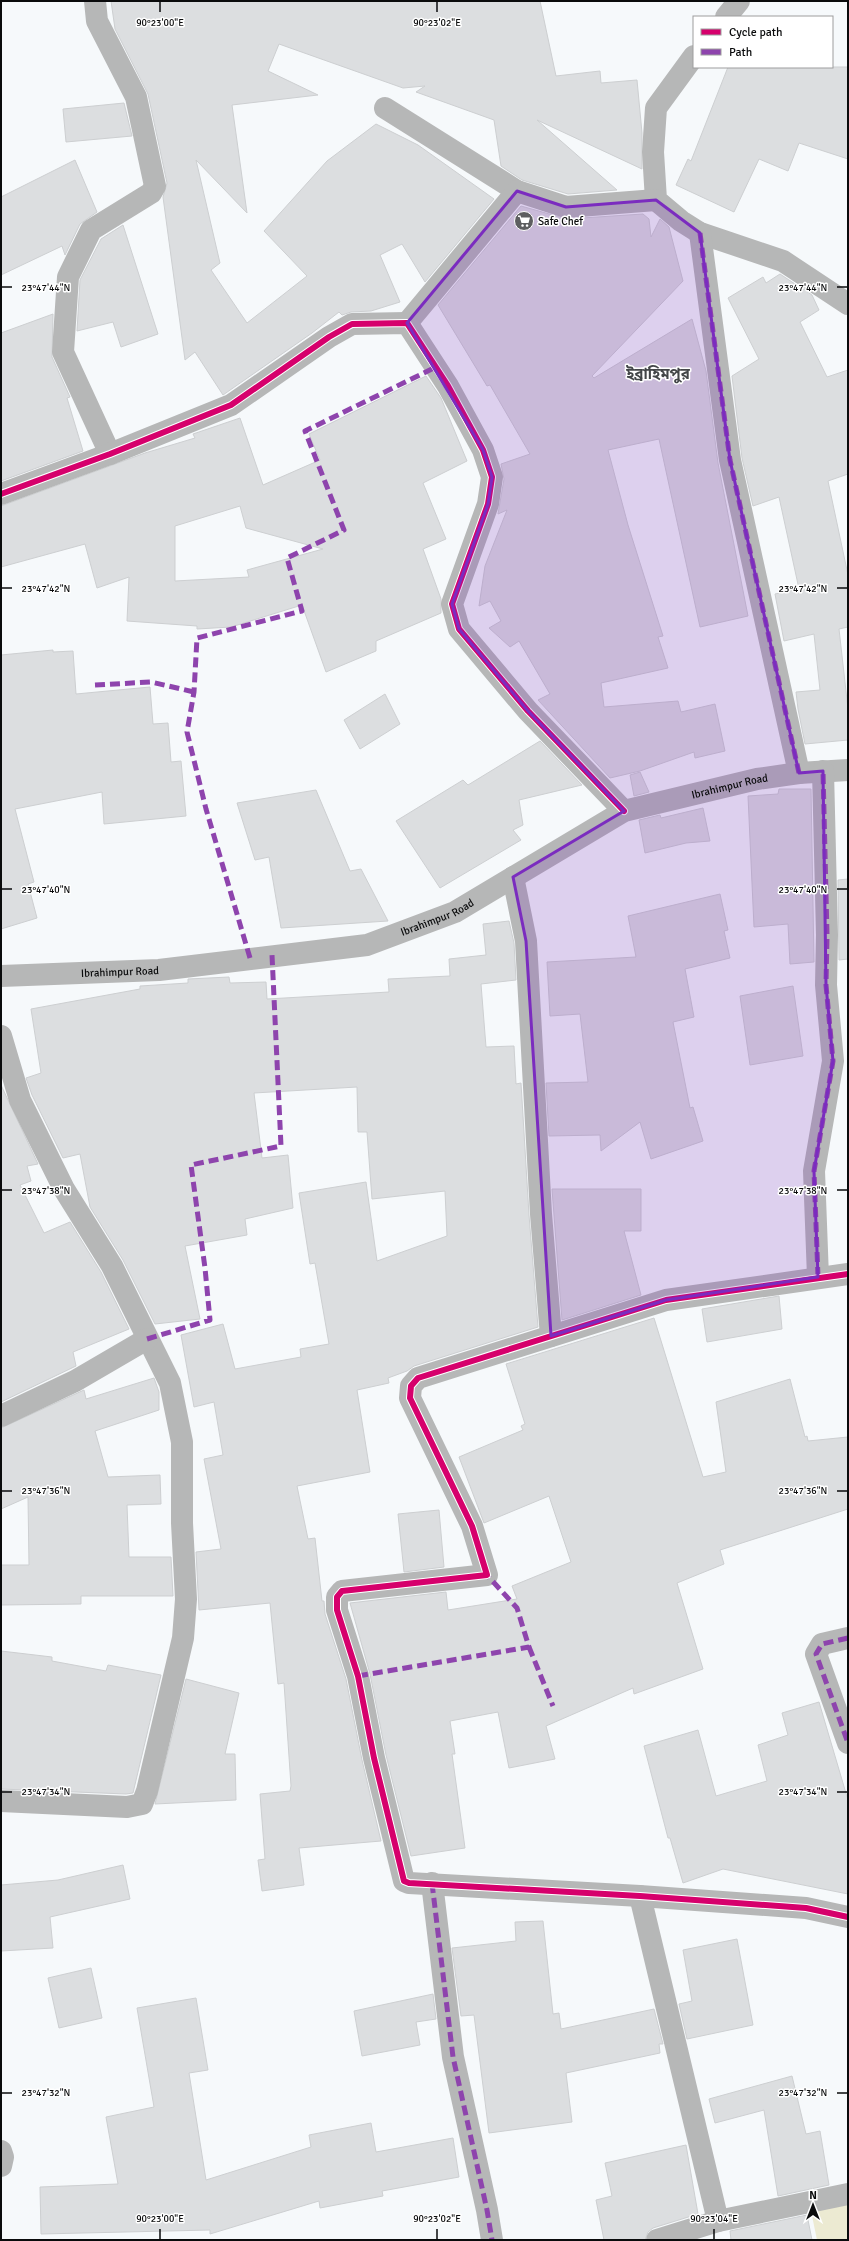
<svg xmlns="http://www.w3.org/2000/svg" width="849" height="2241" font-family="Signika,'Noto Sans Bengali',sans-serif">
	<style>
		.green { fill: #ecead2 }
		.building { fill: #dcdee0; stroke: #cdcfd1; fill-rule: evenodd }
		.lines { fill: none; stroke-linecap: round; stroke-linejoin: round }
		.minor { stroke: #b6b7b7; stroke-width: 22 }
		.quiet { stroke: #8e44ad; stroke-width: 5; stroke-dasharray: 10 5; stroke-linecap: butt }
		.cycleway-casing { stroke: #fff; stroke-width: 8 }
		.cycleway { stroke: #d6006c; stroke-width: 6 }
		.marked { fill: #7b2cbf; fill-opacity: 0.2; stroke: #7b2cbf; stroke-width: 3; stroke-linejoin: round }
		.ticks { fill: none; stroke: #0a0b0c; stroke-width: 1.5 }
		.labels { text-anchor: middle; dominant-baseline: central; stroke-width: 3; stroke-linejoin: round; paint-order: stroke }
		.poi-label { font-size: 11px; fill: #0a0b0c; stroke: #fff; text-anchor: start }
		.street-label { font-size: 11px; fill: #0a0b0c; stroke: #fff }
		.district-label { font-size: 15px; font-weight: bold; fill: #434648; stroke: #fff }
		.ticks-label { font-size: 10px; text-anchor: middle; fill: #0a0b0c; stroke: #fff; stroke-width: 3; stroke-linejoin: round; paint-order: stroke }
	</style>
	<rect width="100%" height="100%" fill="#f6f9fb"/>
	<path class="green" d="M848,2198V2240H817L810,2206Z"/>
	<path class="building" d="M111,1H540L556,76L600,71L601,83L637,80L642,133V169L537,120L617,190L568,194L522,180L501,166L494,120L416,92L425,86L403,88L279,44L268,71L318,95L232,105L247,213L196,160L220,263L211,270L247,323L307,276L264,231L327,161L376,124L418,145L494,199L425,282L402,244L380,255L400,302L371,311L351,312L342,315L339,312L312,333L223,395L195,352L185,360L163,197L167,183L148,94L115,29Z
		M728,67H848V159L799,143L788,171L759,159L734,212L676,185L688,159L691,161Z
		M124,103L132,136L66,142L63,109Z
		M75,160L97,212L80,224L65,255L62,246L1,275V197Z
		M521,206L567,219L643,214L649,219L651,237L660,219L669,227L683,281L592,376L594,378L692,319L706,371L718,463L748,616L700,627L659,439L608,450L628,525L663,636L658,637L668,668L601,683L604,707L678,701L681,712L715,704L725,751L695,758L694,752L640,771L610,778L538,700L550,694L519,641L510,647L489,628L501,621L490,601L479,606L485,566L507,510L498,514L504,479L501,464L530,454L490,385L487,386L438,305Z
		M123,225L158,334L121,347L113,322L77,331L80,280L101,239Z
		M780,274L795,284L798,290L802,288L812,295L819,310L800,322L827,377L848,370V474L828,481L848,575V627L839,629L848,709V740L805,744L798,709L796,692L820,690L814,634L784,641L775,594L799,589L779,497L753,506L742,458L732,376L759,359L728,298L763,277L766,283Z
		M53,314L52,357L70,397L67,398L83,451L1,481V333Z
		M426,376L441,398L467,461L423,483L446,539L423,549L441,599V613L376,641V651L326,672L302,605L231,627L197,629V626L127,621L129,577L97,588L85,544L1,567V506L145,453L195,438L193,434L240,418L263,485L320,460L309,434ZM240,506L246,528L323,549L247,570L249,577L175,581V526Z
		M53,650V652L73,651L76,694L150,687L153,724L168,723L171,762L181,761L186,816L104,824L102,792L15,809L34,882L28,884L37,918L1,929V655Z
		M385,694L400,724L360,749L344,720Z
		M540,741L582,785L519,800L523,825L513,830L521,840L440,888L396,821L463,780L468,785Z
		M640,772L649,792L634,796L630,775Z
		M779,789H811L814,962L790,964L788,924L754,927L748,796L778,794Z
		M316,790L350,871L361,869L388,921L281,928L269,857L255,860L237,803Z
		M703,808L710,841L686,843L645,853L639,820L660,815L661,818Z
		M848,879V959L839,960L838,880Z
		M720,894L728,930L724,931L730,958L685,969L694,1017L673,1022L690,1108L693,1107L703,1141L651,1159L640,1122L601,1151L600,1135L549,1136L546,1083L588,1082L580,1014L550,1016L547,962L636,957L628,916Z
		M509,921L514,943L516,980L481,984L486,1047L514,1046L516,1084L521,1083L529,1215L538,1327L414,1366L407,1371L388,1378L389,1383L357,1390L370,1472L297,1486L308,1539L315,1538L322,1601H324L325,1614L346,1679L362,1760L381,1841L299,1848L304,1885L262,1891L258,1860L265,1859L260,1794L290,1791L291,1786L284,1683L278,1684L270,1603L199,1610L196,1552L221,1549L204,1459L223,1455L214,1402L194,1407L181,1335L223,1324L235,1369L301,1357L300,1349L329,1344L315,1263L310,1264L299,1193L366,1182L377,1261L447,1236L445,1191L372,1199L367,1132H358L357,1087L254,1093L262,1158L288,1155L293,1208L245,1219L247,1235L185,1246L200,1319L155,1324L123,1260L90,1207L80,1154L63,1158L32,1095L26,1078L41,1073L31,1009L140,989V986L188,983V979L229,977L230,983L266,982L267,999L389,992L388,979L450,976L449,959L486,955L483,924Z
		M793,986L803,1056L750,1065L740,996Z
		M1,1085L38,1164L27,1166L31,1181L20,1185L44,1233L70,1222L101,1272L129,1329L73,1352L76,1366L1,1402Z
		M552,1189H641V1231H624L641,1295L562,1320Z
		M779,1296L782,1329L707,1342L702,1309Z
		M654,1318L703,1477L726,1472L716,1402L790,1379L805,1437L807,1436L808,1441L848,1437V1509L720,1550L724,1564L677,1583L703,1669L634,1694L633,1688L546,1726L555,1759L509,1768L498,1712L450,1721L455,1754H452L465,1848L411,1856L386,1755L370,1674L350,1603L446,1592L448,1610L517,1599L512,1586L571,1562L549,1496L484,1523L459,1457L523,1430L521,1426L525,1424L506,1364Z
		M154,1378L159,1392V1410L95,1431L108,1477L160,1475L161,1504L127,1505L129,1557H171L173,1596H81V1604L1,1605V1565H29L28,1497L1,1509V1428L84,1390L86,1399Z
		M439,1510L444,1567L404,1572L398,1514Z
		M1,1651L52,1657V1661L106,1671L108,1665L161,1675L133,1793L126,1794L1,1789Z
		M186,1679L239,1693L225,1754H235L236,1800L155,1804Z
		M819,1702L848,1800V1894L723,1869L683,1883L670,1838H668L644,1746L698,1730L716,1796L767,1781L758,1745L788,1735L782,1713Z
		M123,1865L130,1899L50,1917L53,1948L1,1951V1885L58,1880Z
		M543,1921L553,2014L559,2013L561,2029L654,2009L663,2044H659L660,2053L566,2073L572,2122L489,2133L474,2015L461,2016L452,1948L516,1941L515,1922Z
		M737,1939L753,2025L687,2039L679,2004L692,2001L683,1950Z
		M91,1968L102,2018L59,2028L48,1978Z
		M433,1994L436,2019L416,2022L420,2045L362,2056L354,2011Z
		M196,1998L208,2070L189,2073L206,2180L311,2147L309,2135L371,2123L376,2152L453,2138L459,2177L382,2191L383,2196L320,2208L319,2201L210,2234V2230L41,2234L40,2187L118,2184L106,2117L154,2107L137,2008Z
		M792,2076L806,2134L820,2131L829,2185L778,2196L764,2110L715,2123L709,2099Z
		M686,2145L698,2214L653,2228L648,2232L645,2240H604L596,2200L612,2196L605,2163Z
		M807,2215L812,2240H731L730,2231Z"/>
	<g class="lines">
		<g class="minor">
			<path d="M95,1L97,21L136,97L155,186L151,193L91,230L68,277L63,352L110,454"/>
			<path d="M726,17L739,1"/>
			<path d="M694,56L656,108L653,152L656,200L681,221L700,233L783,261L848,304"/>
			<path d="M385,108L517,191L566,207L656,200"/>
			<path d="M700,233L730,460L799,773"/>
			<path d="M407,323L517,191"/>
			<path d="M1,494L110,454L231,405L329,337L352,324L407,323L448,386L483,450L492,477L488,504L452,604L459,629L528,711L624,811"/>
			<path d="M513,877L526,941L541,1214L551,1336"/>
			<path id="s1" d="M1,976L159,970L367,945L455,912L624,811L757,779L799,773L848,770"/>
			<path d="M1,1036L20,1100L64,1189L112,1266L170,1383L182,1442V1523L186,1599L183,1638L147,1791L142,1804L127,1807L1,1801"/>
			<path d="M848,1274L666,1300L418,1378L411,1386L410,1398L472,1526L487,1575L342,1591L337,1597V1610L358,1676L374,1758L404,1881L409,1883L640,1896L806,1908L848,1917"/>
			<path d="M818,1277L814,1171L833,1061L826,985L827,935L823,771"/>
			<path d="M1,1416L75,1381L147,1339"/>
			<path d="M848,1638L822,1644L816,1654L848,1743"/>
			<path d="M432,1883L453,2057L487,2210L492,2240"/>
			<path d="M640,1896L718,2221"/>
			<path d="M1,2151L3,2157L1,2166"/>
			<path d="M657,2240L718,2221L848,2194"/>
		</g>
		<path class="quiet" d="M700,233L730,460L799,773
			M95,685L151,682L194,692
			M250,958L206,809L187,732L194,692L197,638L302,611L287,558L344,530L305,431L436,367
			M818,1277L814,1171L833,1061L826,985L827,935L823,771
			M147,1339L210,1320L205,1268L191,1165L281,1146L272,955
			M848,1638L822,1644L816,1654L848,1743
			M529,1647L553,1706
			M358,1676L529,1647L517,1608L487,1575
			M432,1883L453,2057L487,2210L492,2240"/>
		<defs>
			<path id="cycleway" d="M1,494L110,454L231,405L329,337L352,324L407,323L448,386L483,450L492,477L488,504L452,604L459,629L528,711L624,811
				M848,1274L666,1300L418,1378L411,1386L410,1398L472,1526L487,1575L342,1591L337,1597V1610L358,1676L374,1758L404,1881L409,1883L640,1896L806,1908L848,1917"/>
		</defs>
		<use href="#cycleway" class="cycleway-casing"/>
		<use href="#cycleway" class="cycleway"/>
	</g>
	<path class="marked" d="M517,191L566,207L656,200L700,233L730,460L799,773L823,771L826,985L833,1061L814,1171L818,1277L666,1300L551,1336L526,941L513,877L624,811L528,711L459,629L452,604L488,504L492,477L483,450L407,323Z"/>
	<path class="ticks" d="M160,2V12M437,2V12M2,287H12M837,287H847M2,588H12M837,588H847M2,889H12M837,889H847M2,1190H12M837,1190H847M2,1491H12M837,1491H847M2,1792H12M837,1792H847M2,2093H12M837,2093H847M160,2229V2239M437,2229V2239M714,2229V2239"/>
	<defs>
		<symbol id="supermarket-disc" viewBox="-11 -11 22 22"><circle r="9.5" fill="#5d5e60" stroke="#fff"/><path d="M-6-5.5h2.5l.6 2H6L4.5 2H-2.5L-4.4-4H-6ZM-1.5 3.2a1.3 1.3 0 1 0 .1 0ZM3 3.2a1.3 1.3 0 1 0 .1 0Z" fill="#fff"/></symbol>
	</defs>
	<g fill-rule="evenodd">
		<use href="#supermarket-disc" x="513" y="210" width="22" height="22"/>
	</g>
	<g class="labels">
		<g class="poi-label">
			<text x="538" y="221">Safe Chef</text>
		</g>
		<g class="street-label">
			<text stroke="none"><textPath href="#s1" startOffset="767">Ibrahimpur Road</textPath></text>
			<text stroke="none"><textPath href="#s1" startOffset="443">Ibrahimpur Road</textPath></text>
			<text stroke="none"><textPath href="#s1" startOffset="119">Ibrahimpur Road</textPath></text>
		</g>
		<g class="district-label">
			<text x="658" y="374">ইব্রাহিমপুর</text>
		</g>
	</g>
	<g class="ticks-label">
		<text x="160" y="26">90°23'00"E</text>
		<text x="437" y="26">90°23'02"E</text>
		<text x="46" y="291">23°47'44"N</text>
		<text x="803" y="291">23°47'44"N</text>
		<text x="46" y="592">23°47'42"N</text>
		<text x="803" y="592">23°47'42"N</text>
		<text x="46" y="893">23°47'40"N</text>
		<text x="803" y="893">23°47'40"N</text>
		<text x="46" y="1194">23°47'38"N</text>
		<text x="803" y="1194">23°47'38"N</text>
		<text x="46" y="1494">23°47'36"N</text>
		<text x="803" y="1494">23°47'36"N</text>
		<text x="46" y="1795">23°47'34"N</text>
		<text x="803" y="1795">23°47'34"N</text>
		<text x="46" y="2096">23°47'32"N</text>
		<text x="803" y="2096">23°47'32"N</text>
		<text x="160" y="2222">90°23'00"E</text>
		<text x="437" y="2222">90°23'02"E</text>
		<text x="714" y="2222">90°23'04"E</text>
	</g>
	<rect width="849" height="2241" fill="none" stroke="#0a0b0c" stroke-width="4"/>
	<rect x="693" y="16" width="140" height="52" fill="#ffffff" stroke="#9d9d9e"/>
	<rect x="701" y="29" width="20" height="6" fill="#d6006c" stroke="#9d9d9e"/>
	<text x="729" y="36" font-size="12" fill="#0a0b0c">Cycle path</text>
	<rect x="701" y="49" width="20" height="6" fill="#8e44ad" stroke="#9d9d9e"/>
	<text x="729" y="56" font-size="12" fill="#0a0b0c">Path</text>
	<g transform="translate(813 2205)" stroke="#ffffff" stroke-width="3" paint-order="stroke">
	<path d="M0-3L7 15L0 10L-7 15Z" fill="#0a0b0c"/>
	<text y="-6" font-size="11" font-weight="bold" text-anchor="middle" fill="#0a0b0c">N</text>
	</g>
</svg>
